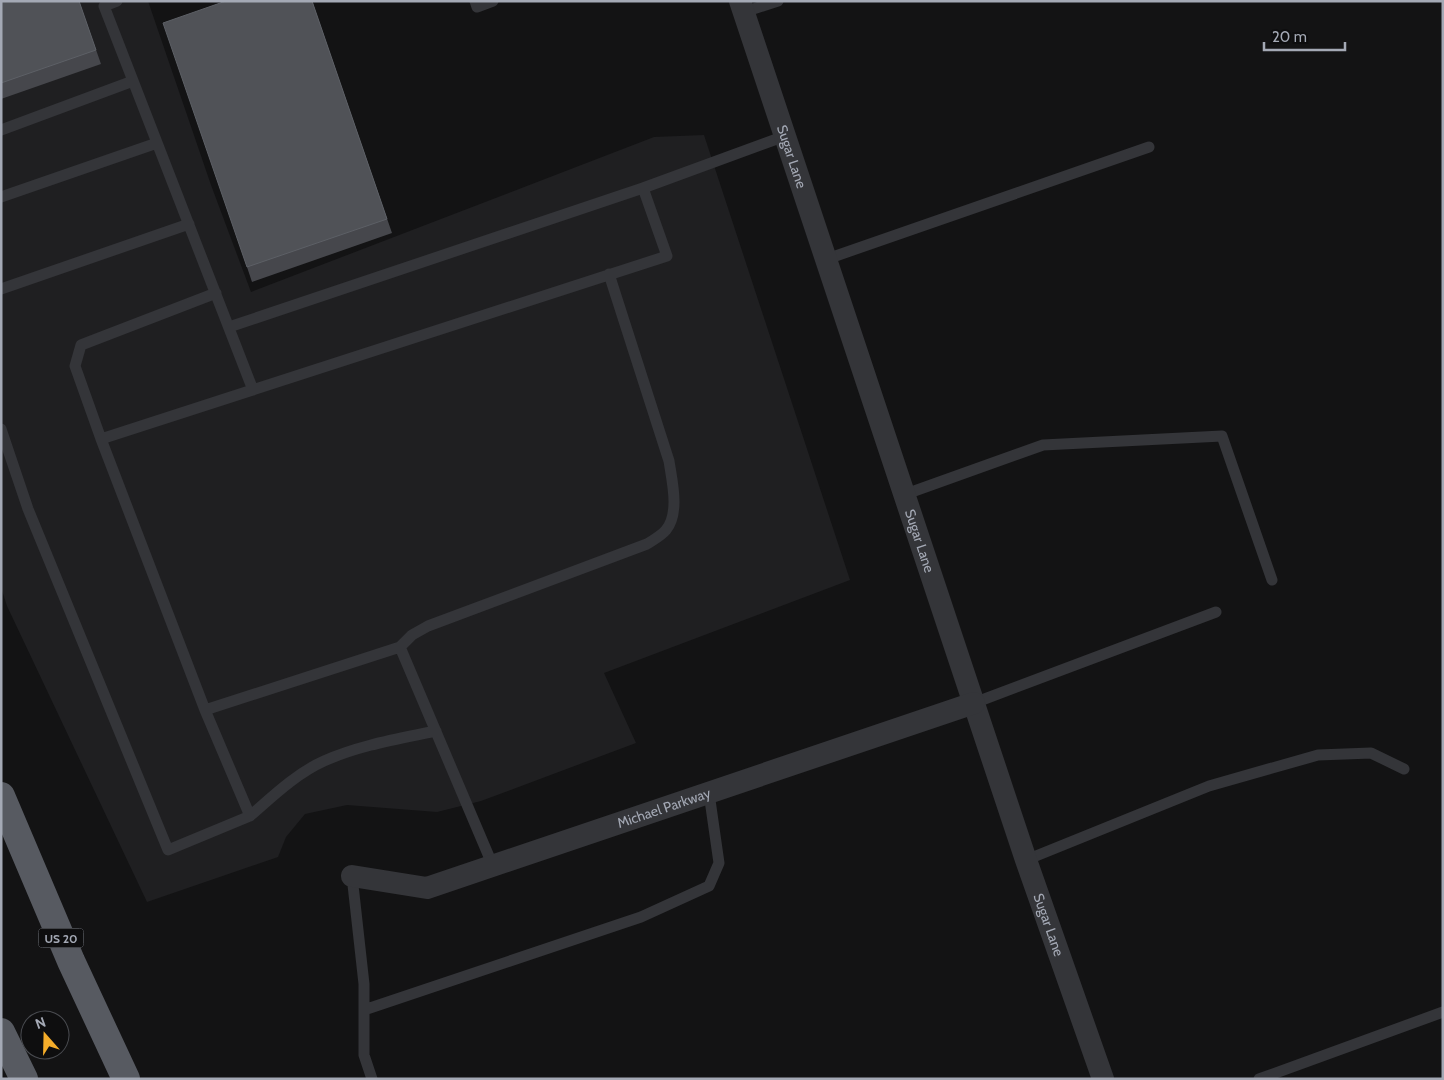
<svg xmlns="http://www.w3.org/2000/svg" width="1444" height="1080" font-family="Cabin,sans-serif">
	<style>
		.built { fill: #1f1f21 }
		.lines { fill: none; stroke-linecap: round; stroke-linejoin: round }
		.service { stroke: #343539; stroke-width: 11 }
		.minor { stroke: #343539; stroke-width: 22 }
		.trunk { stroke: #575a61; stroke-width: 28 }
		.wall { fill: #46474c }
		.building { fill: #505257; stroke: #5d6066 }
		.labels { text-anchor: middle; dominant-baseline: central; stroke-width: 4.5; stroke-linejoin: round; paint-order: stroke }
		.shield { fill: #0e0e0f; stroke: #777a83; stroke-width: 1 }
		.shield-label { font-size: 12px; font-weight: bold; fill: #a4a9b5 }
		.street-label { font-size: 14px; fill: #a4a9b5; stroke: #0e0e0f }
	</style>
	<rect width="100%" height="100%" fill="#131314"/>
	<path class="built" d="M1,1H148L211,185L251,292L654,137L704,135L850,580L604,673L636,743L481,801L437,812L347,805L305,814L286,837L278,857L147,902L7,606L1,587Z"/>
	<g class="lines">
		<path class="service" d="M117,1L104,6L253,390
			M475,1L477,7L493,1
			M744,12L778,1
			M1,130L133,81
			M1,197L157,143
			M827,259L1149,147
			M1,289L189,224
			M229,327L643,188
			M1,429L28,509L168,850L250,816L205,710
			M101,439L75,366L81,345L216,293
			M906,494L1043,445L1222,436L1272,580
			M400,647L412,635L428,626L647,544C653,540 661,536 666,530C680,513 672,481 669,461L609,274
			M974,703L1216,612
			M250,816C273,796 297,773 324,761C360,745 398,739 436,731
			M1026,860L1209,786L1318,755L1371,753L1404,769
			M493,866L400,647L205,710L101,439L667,256L643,188L785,136
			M352,876L364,984V1055L372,1079
			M364,1010L641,917L709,886L719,863L709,793
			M1259,1079L1443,1012"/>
		<g class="minor">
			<path id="s1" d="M740,1L1026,860L1103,1079"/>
			<path id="s2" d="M352,876L427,888L974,703"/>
		</g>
		<path class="trunk" d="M1,796L71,961L126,1079
			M1,1032L24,1079"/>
	</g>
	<path class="wall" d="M1,1H79L101,64L1,99Z
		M312,1L392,233L252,282L247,267Z"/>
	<path class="building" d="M1,1H79L96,50L1,83Z
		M226,1H312L387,219L247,267L163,23Z"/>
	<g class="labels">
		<rect class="shield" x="38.5" y="928.5" width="45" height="19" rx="4"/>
		<g class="shield-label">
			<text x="61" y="938">US 20</text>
		</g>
		<g class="street-label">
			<text stroke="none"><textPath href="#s1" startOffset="164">Sugar Lane</textPath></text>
			<text stroke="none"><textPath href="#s1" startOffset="569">Sugar Lane</textPath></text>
			<text stroke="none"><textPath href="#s2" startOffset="326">Michael Parkway</textPath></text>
			<text stroke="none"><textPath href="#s1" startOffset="974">Sugar Lane</textPath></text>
		</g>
	</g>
	<rect width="1444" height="1080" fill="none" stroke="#a4a9b5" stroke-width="5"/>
	<g transform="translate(45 1035) rotate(340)"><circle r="24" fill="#0e0e0f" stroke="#4a4c51"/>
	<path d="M0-4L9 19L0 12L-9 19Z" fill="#f5ad2a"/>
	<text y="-8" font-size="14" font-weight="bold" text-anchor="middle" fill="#a4a9b5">N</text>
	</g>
	<path d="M1264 42v8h81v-8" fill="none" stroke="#a4a9b5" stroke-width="2.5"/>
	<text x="1272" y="42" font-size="15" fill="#a4a9b5" stroke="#0e0e0f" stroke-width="4" paint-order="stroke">20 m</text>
</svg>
